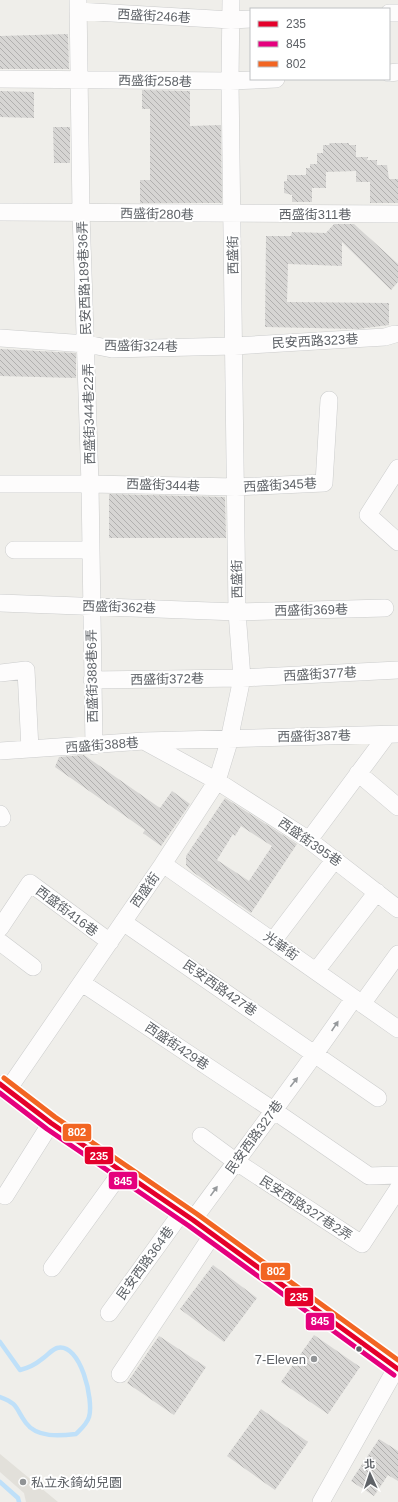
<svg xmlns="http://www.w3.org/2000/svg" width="398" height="1502" font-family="Arial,'Noto Sans TC',sans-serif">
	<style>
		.education { fill: #e2e0da }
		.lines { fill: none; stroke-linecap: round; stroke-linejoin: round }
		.stream { stroke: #bfe0f9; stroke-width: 4.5 }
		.building { fill: url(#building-back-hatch); fill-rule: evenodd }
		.minor-casing { stroke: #cbcccc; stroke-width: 18 }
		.minor { stroke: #fdfcfc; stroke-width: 17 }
		.bus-1-casing { stroke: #fff; stroke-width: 8 }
		.bus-2-casing { stroke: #fff; stroke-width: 8 }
		.bus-3-casing { stroke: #fff; stroke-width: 8 }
		.bus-1 { stroke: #e4002b; stroke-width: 5 }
		.bus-2 { stroke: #e5007d; stroke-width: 5 }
		.bus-3 { stroke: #f26522; stroke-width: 5 }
		.oneway { fill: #96999c }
		.bus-dot { fill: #5f6368; stroke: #fff; stroke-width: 1.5 }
		.poi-dot { fill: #919496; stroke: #fff; stroke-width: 1.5 }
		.labels { text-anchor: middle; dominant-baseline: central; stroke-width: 4; stroke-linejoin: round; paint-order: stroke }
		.street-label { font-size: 13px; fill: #5f6368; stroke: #fff }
		.poi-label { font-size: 13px; fill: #5f6368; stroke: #fff; text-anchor: end }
		.line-badge { stroke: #fff; stroke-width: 1.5 }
		.badge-label { font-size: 11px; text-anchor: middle; font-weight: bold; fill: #fff }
	</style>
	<defs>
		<pattern id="building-back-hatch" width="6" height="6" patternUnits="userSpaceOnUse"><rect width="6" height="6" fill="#d6d5d3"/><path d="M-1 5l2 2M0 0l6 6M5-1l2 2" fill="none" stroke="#b1b0af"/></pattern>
	</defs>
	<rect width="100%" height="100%" fill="#efeeea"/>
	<path class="education" d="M0,1454L58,1502H26L24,1493L0,1472Z"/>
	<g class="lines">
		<path class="stream" d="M0,1342L20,1370C28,1368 36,1364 42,1359C47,1356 51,1350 57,1348C81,1342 94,1401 89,1417C87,1424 81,1429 76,1434C60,1436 37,1438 26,1423C15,1408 19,1404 0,1397
			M0,1482L18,1498L19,1502"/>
	</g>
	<path class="building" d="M68,34L69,69H0V36Z
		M142,90L190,91V126L221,125L222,203H140V180H150V109H142Z
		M0,91L34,92V118L0,117Z
		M53,127H70V163H54Z
		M330,143H349V145H356V157H368L367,160H377V165H387L389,179H398V203H370V182H356V171L326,172V188H312V202H292V195L284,193V181H287V175H306V168H310V164H317V153H323V145H329Z
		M334,224H354L398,264V282L391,290L342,242V266L288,264L287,302L389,303V325L358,329L265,327L266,236H291L292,232L326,233Z
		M0,349L76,353V378L0,376Z
		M109,494L225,497L226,538H109Z
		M84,755L160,808L172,791L190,804L161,846L143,833L145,830L55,767L59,757Z
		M225,798L297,844L251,913L193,872L186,865V856ZM241,826L272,846L249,881L217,860L233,834L235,836Z
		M213,1265L257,1298L224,1342L180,1309Z
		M314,1335L360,1367L328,1414L281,1382Z
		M159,1336L206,1367L174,1415L127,1383Z
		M261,1409L308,1442L275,1490L227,1456Z
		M379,1439L398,1451V1481L388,1475L374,1496L351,1481Z"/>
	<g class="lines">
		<defs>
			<path id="minor" d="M78,0L81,213L90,484L94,746
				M78,11L231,20L251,19
				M389,13H398
				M389,73L398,72
				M0,79L230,81L276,79
				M0,212L398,214
				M0,338L87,344L112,349L234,346L385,337L395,334
				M398,468L368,515L398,542
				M0,484H90L236,487L324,483L329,400
				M14,550H91
				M0,603L237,612L385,608
				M0,673L26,670L30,749
				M92,680L242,678L398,670
				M144,741L398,734
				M0,751L144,741L217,781L309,840L398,909
				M358,773L398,807
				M0,814L2,818
				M309,840L387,735
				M163,864L398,1029
				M123,922L378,1098
				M0,928L30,883L110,942
				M273,941L335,859
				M0,942L33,967
				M316,971L377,892
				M82,983L273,1110L369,1176L398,1175
				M362,1004L398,954
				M0,1084L51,1123L193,1220L398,1369
				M7,1091L163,864L217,781L228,745L242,678L237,612L230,81L231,0
				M201,1136L235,1161L362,1244L398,1189
				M5,1196L51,1123
				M193,1220C247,1146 303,1073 354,998
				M52,1268L122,1171
				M109,1313L182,1212
				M120,1374L213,1234
				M321,1502L398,1365"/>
		</defs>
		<use href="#minor" class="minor-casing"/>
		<use href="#minor" class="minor"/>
		<defs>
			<path id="bus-1" d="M0,1084L51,1123L193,1220L398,1369"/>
			<path id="bus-2" d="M0,1093L47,1129L189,1226L394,1375"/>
			<path id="bus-3" d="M4,1078L55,1117L197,1214L398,1360"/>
		</defs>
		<use href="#bus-1" class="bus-1-casing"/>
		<use href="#bus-2" class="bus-2-casing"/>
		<use href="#bus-3" class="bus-3-casing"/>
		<use href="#bus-1" class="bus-1"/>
		<use href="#bus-2" class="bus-2"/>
		<use href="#bus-3" class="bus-3"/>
	</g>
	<defs><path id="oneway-solid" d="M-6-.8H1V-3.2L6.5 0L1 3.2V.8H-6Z"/></defs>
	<g class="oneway">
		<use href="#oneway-solid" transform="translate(335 1026) rotate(-56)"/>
		<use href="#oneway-solid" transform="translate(294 1082) rotate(-52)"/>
		<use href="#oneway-solid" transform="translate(214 1191) rotate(-54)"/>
	</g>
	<circle class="bus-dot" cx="359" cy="1349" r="3.5"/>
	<g class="poi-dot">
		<circle cx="314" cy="1359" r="4"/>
		<circle cx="23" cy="1482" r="4"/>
	</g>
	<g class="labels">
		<g class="street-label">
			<text transform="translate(154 16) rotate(3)">西盛街246巷</text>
			<text transform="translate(155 81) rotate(1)">西盛街258巷</text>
			<text transform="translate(157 214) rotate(1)">西盛街280巷</text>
			<text x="315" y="214">西盛街311巷</text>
			<text transform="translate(233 255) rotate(-91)">西盛街</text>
			<text transform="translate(84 278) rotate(-92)">民安西路189巷36弄</text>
			<text transform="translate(315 341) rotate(-3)">民安西路323巷</text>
			<text transform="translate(141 346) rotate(1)">西盛街324巷</text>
			<text transform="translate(89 414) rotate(-91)">西盛街344巷22弄</text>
			<text transform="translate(163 485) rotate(2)">西盛街344巷</text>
			<text transform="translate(280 485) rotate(-3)">西盛街345巷</text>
			<text transform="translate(237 579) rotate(-91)">西盛街</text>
			<text transform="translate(119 607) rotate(2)">西盛街362巷</text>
			<text transform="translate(311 610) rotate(-1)">西盛街369巷</text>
			<text transform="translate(320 674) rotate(-3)">西盛街377巷</text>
			<text transform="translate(92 676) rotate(-91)">西盛街388巷6弄</text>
			<text transform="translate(167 679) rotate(-1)">西盛街372巷</text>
			<text transform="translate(314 736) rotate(-1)">西盛街387巷</text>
			<text transform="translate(102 745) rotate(-4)">西盛街388巷</text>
			<text transform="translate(310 842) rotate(35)">西盛街395巷</text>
			<text transform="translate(145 890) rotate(-55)">西盛街</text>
			<text transform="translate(67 911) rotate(37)">西盛街416巷</text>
			<text transform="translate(281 946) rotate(35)">光華街</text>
			<text transform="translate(220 988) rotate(35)">民安西路427巷</text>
			<text transform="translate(177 1046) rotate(34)">西盛街429巷</text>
			<text transform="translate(254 1137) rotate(-54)">民安西路327巷</text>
			<text transform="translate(306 1208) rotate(33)">民安西路327巷2弄</text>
			<text transform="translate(145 1263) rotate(-54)">民安西路364巷</text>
		</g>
		<g class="poi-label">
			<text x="306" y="1359">7-Eleven</text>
			<text x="31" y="1482" text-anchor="start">私立永錡幼兒園</text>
		</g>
	</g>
	<g class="line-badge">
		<rect x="62" y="1123" width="30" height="19" rx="4" fill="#f26522"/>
		<rect x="84" y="1146" width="30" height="19" rx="4" fill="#e4002b"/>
		<rect x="108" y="1171" width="30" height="19" rx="4" fill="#e5007d"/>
		<rect x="260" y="1262" width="31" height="19" rx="4" fill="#f26522"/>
		<rect x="284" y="1287" width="30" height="20" rx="4" fill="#e4002b"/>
		<rect x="305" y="1312" width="30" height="19" rx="4" fill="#e5007d"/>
	</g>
	<g class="badge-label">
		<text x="77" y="1136">802</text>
		<text x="99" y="1160">235</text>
		<text x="123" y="1185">845</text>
		<text x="276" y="1275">802</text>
		<text x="299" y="1301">235</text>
		<text x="320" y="1325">845</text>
	</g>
	<rect x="250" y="8" width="140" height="72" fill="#ffffff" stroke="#bfc1c3"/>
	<rect x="258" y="21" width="20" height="6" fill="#e4002b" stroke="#bfc1c3"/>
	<text x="286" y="28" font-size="12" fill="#5f6368">235</text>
	<rect x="258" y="41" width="20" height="6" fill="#e5007d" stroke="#bfc1c3"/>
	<text x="286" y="48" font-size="12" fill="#5f6368">845</text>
	<rect x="258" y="61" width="20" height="6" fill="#f26522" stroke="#bfc1c3"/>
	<text x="286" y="68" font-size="12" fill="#5f6368">802</text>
	<g transform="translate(370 1474) rotate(357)" stroke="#ffffff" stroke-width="3" paint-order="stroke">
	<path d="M0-3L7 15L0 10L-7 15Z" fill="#5f6368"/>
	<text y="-6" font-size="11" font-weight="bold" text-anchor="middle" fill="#5f6368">北</text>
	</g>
</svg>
